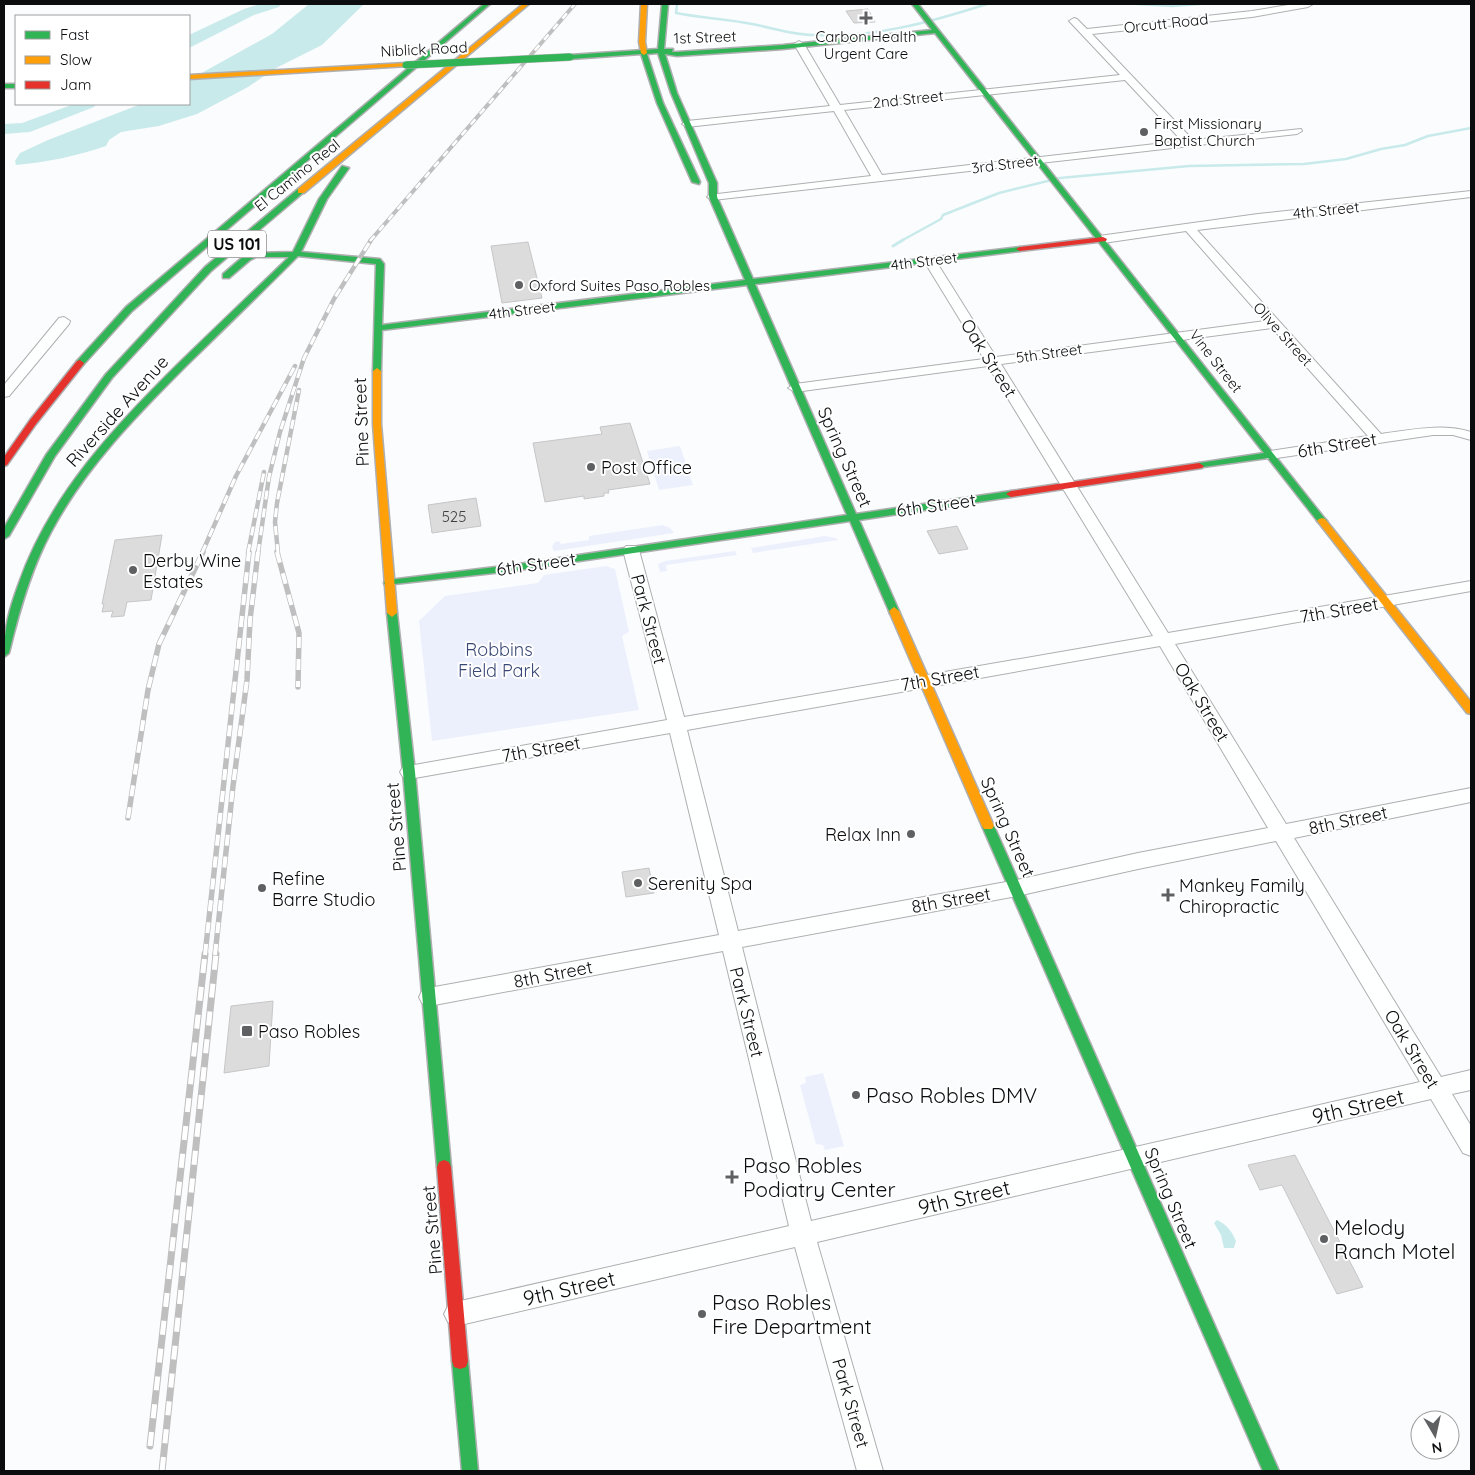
<svg xmlns="http://www.w3.org/2000/svg" width="1475" height="1475" font-family="Quicksand,sans-serif">
	<style>
		.green { fill: #ecf0fd }
		.water { fill: #c9eaeb }
		.lines { fill: none; stroke-linecap: round; stroke-linejoin: round }
		.stream-far1 { stroke: #c9eaeb; stroke-width: 2.5 }
		.stream { stroke: #c9eaeb; stroke-width: 3 }
		.river { fill: #c9eaeb; fill-rule: evenodd }
		.building { fill: #dcdcdd; stroke: #c6c6c7 }
		.street-casing { stroke: #afafb1; stroke-width: 2 }
		.fast-casing { stroke: #afafb1; stroke-width: 3 }
		.slow-casing { stroke: #afafb1; stroke-width: 3 }
		.jam-casing { stroke: #afafb1; stroke-width: 3 }
		.street { fill: #feffff; fill-rule: evenodd }
		.fast { fill: #30b455; fill-rule: evenodd }
		.slow { fill: #ff9f0a; fill-rule: evenodd }
		.jam { fill: #e5322d; fill-rule: evenodd }
		.rail-far3-casing { stroke: #bfbfc0; stroke-width: 4 }
		.rail-far2-casing { stroke: #bfbfc0; stroke-width: 4.5 }
		.rail-far1-casing { stroke: #bfbfc0; stroke-width: 5.5 }
		.rail-casing { stroke: #bfbfc0; stroke-width: 7 }
		.rail-far3 { stroke: #fff; stroke-width: 2.5; stroke-dasharray: 7; stroke-linecap: butt }
		.rail-far2 { stroke: #fff; stroke-width: 3; stroke-dasharray: 9; stroke-linecap: butt }
		.rail-far1 { stroke: #fff; stroke-width: 4; stroke-dasharray: 11; stroke-linecap: butt }
		.rail { stroke: #fff; stroke-width: 5; stroke-dasharray: 14; stroke-linecap: butt }
		.fast-bridge-casing { stroke: #afafb1; stroke-width: 8; stroke-linecap: butt }
		.fast-bridge { stroke: #30b455; stroke-width: 7 }
		.poi-dot { fill: #5f6062; stroke: #fff; stroke-width: 2 }
		.labels { text-anchor: middle; dominant-baseline: central; stroke-width: 4; stroke-linejoin: round; paint-order: stroke }
		.far-street-label { font-size: 15px; fill: #0b0c0e; stroke: #fff }
		.far-poi-label { font-size: 15px; fill: #0b0c0e; stroke: #fff; text-anchor: start }
		.number-label { font-size: 15px; fill: #3f4042 }
		.shield { fill: #fff; stroke: #545556; stroke-width: 1 }
		.shield-label { font-size: 16px; font-weight: bold; fill: #0b0c0e }
		.street-label { font-size: 18px; fill: #0b0c0e; stroke: #fff }
		.poi-label { font-size: 18px; fill: #0b0c0e; stroke: #fff; text-anchor: start }
		.park-label { font-size: 18px; fill: #3a4876; stroke: #fff }
		.near-poi-label { font-size: 21px; fill: #0b0c0e; stroke: #fff; text-anchor: start }
		.near-street-label { font-size: 21px; fill: #0b0c0e; stroke: #fff }
	</style>
	<rect width="100%" height="100%" fill="#fbfcfe"/>
	<path class="green" d="M680,446L693,485L659,490L647,451Z
		M663,525L670,528L674,533L554,551L552,547L555,542L559,541L561,544L589,540V536Z
		M825,536L836,538L838,540L753,553L751,548Z
		M735,551L737,555L666,565L667,571L660,572L658,564L665,561Z
		M606,566L615,569L629,632L622,636L639,710L432,741L419,621L445,596L538,583L544,575Z
		M823,1073L844,1146L825,1150L823,1145L816,1144L800,1085L806,1083L805,1077Z"/>
	<path class="water" d="M309,4H364L322,45L276,68L248,87L197,114L159,126L121,132L109,140L106,146C77,156 48,162 16,165L15,161L20,153L48,140L141,104H189V80L272,34Z
		M1217,1220C1226,1224 1232,1231 1236,1241L1234,1248H1224L1221,1235L1214,1223Z"/>
	<g class="lines">
		<path class="stream-far1" d="M677,4L676,13C701,18 727,19 752,24C773,28 793,35 815,35C874,38 931,22 987,4
			M1137,4L1172,6L1200,4
			M901,241L941,219L943,215L999,193L1060,178L1189,166L1304,164L1346,159L1381,149L1405,145L1428,136L1471,128"/>
		<path class="stream" d="M893,246L903,240"/>
		<path class="river" d="M260,4H281L279,7L254,15L189,48V35L244,9Z
			M74,104H96L94,107L30,132L4,134V124L22,123Z"/>
	</g>
	<path class="building" d="M868,9L875,22L854,23L846,11Z
		M528,242L542,298L502,303L491,246Z
		M630,423L650,484L608,490L609,493H604V496L584,499V496L545,502L533,443L602,434L600,427Z
		M476,498L481,526L432,533L428,505Z
		M957,526L968,549L939,554L927,531Z
		M162,535L151,600L127,602L124,616L111,617L113,611L102,612L104,604H102L115,540Z
		M649,868L654,893L626,897L622,872Z
		M273,1001L269,1066L224,1073L231,1006Z
		M1295,1155L1363,1287L1337,1294L1282,1185L1260,1190L1248,1165Z"/>
	<g class="lines">
		<defs>
			<path id="street" d="M1294,4H1313L1308,7L1252,17L1092,34L1193,140L1301,129L1302,131L1297,134L713,200L707,197L709,195L871,176L834,111L687,127L682,124L687,121L830,106L794,44L799,41L804,44L840,105L1120,75L1071,23L1069,21L1074,18L1077,19L1087,29L1252,11ZM1125,80L1182,141L882,175L844,110Z
				M1471,191V197L1197,230L1381,434C1412,430 1441,423 1471,432V440L1453,435H1433L1270,459L1265,458L1263,455L1265,452L1270,451L1368,436L1272,328L1001,364L1168,633L1471,581V591L1175,644L1286,824L1471,788V802L1294,838L1441,1077L1471,1070V1090L1452,1094L1471,1126V1156L1463,1153L1431,1099L817,1242L883,1471H857L795,1247L456,1326L448,1322L444,1314L448,1306L456,1302L789,1226L723,951L429,1006L422,1003L419,997L422,991L429,988L719,935L670,733L409,779L403,777L400,772L403,767L667,720L623,550L626,546H636L639,550L684,717L1153,636L988,366L795,392L788,388L795,384L984,359L924,261L926,258H934L996,357L1265,321L1186,231L1103,243L1097,239L1099,236L1258,214ZM1160,646L1268,828L1138,853L1017,880L738,931L687,730ZM1276,841L1420,1082L811,1221L742,947L1017,896L1138,869Z
				M64,317L70,321L69,324L9,396L4,397V385L59,318Z"/>
			<path id="fast" d="M484,4H490L132,311L83,365H77V361L126,307Z
				M662,4H668L664,49H673L672,52H677L783,45L932,30L912,4H918L1325,519L1327,521L1325,523H1319L1268,458L1196,468L1194,466L1199,463L1264,453L935,33L783,49L677,56L665,54L677,93L717,183V197L753,279L1020,247L1024,249L1020,251L755,284L856,514L1011,491L1016,494L1011,497L859,520L899,611L898,614H890L889,611L850,521L512,571L385,585L384,583L385,581L389,580L512,565L847,515L747,285L382,330L381,371L377,374L373,371L376,264L298,256C261,293 224,329 187,365C136,416 85,468 51,532C31,569 19,611 9,653L4,657C4,628 9,610 19,583C50,495 114,427 180,362C216,327 253,292 289,257H256L250,260L229,278H223V274L244,256L252,253L293,252L319,199L342,166L349,168L327,199L301,252L380,259L384,264L382,325L745,280L709,197V183L671,93L658,53L647,54L663,103L700,182L699,184L692,182L657,103L641,54L570,59L567,57L570,55L658,49Z
				M4,84H16V88H4Z
				M298,189L305,191L211,271L112,378L55,456L9,536L4,539V528L46,455L106,374L205,267Z
				M392,609L397,613L415,772L451,1167L449,1172L444,1174L439,1172L437,1167L403,772L387,613Z
				M988,821L992,823L994,826L1279,1471H1263L982,826L984,823Z
				M460,1353L466,1355L468,1361L478,1471H462L452,1361L454,1355Z"/>
			<path id="slow" d="M523,4H529L304,193H298V189Z
				M641,4H647L645,42L647,53L644,55L641,53L639,42Z
				M406,63L409,65L408,66L189,79V75Z
				M377,368L381,371V424L397,613L392,617L387,613L373,424V371Z
				M1322,518L1325,519L1471,702V714L1467,713L1319,523L1317,521L1319,519Z
				M894,607L899,611L994,826L992,829H984L982,826L889,611Z"/>
			<path id="jam" d="M1103,237L1107,239L1106,241L1020,251L1016,249L1020,247Z
				M80,360L84,363L83,365L36,424L7,465L4,466V457L30,420L77,361Z
				M1199,463L1204,466L1202,468L1011,497L1006,494L1011,491Z
				M444,1160L449,1162L451,1167L468,1361L466,1367L460,1369L454,1367L452,1361L437,1167L439,1162Z"/>
		</defs>
		<use href="#street" class="street-casing"/>
		<use href="#fast" class="fast-casing"/>
		<use href="#slow" class="slow-casing"/>
		<use href="#jam" class="jam-casing"/>
		<use href="#street" class="street"/>
		<use href="#fast" class="fast"/>
		<use href="#slow" class="slow"/>
		<use href="#jam" class="jam"/>
		<defs>
			<path id="rail-far3" d="M370,241L575,4"/>
			<path id="rail-far2" d="M202,553L236,476L295,366
				M248,553L264,472
				M258,553L269,477L280,432L304,358L334,299L371,240
				M278,553L275,522L277,503L299,390"/>
			<path id="rail-far1" d="M277,552L299,633L298,687
				M128,818L148,690L159,644L203,552
				M205,955L249,552
				M215,955L233,786L247,680L250,620L258,552"/>
			<path id="rail" d="M150,1446L205,954
				M162,1471L216,954"/>
		</defs>
		<use href="#rail-far3" class="rail-far3-casing"/>
		<use href="#rail-far2" class="rail-far2-casing"/>
		<use href="#rail-far1" class="rail-far1-casing"/>
		<use href="#rail" class="rail-casing"/>
		<use href="#rail-far3" class="rail-far3"/>
		<use href="#rail-far2" class="rail-far2"/>
		<use href="#rail-far1" class="rail-far1"/>
		<use href="#rail" class="rail"/>
		<defs>
			<path id="fast-bridge" d="M406,65L570,57"/>
		</defs>
		<use href="#fast-bridge" class="fast-bridge-casing"/>
		<use href="#fast-bridge" class="fast-bridge"/>
	</g>
	<g class="poi-dot">
		<path d="M863.5 10.5h5v5h5v5h-5v5h-5v-5h-5v-5h5z"/>
		<circle cx="1144" cy="132" r="5"/>
		<circle cx="519" cy="285" r="5"/>
		<circle cx="591" cy="467" r="5"/>
		<circle cx="133" cy="570" r="5"/>
		<circle cx="911" cy="834" r="5"/>
		<circle cx="638" cy="883" r="5"/>
		<circle cx="262" cy="888" r="5"/>
		<path d="M1165.5 887.5h5v5h5v5h-5v5h-5v-5h-5v-5h5z"/>
		<rect x="241" y="1025" width="12" height="12" rx="2.5"/>
		<circle cx="856" cy="1095" r="5"/>
		<path d="M729.5 1169.5h5v5h5v5h-5v5h-5v-5h-5v-5h5z"/>
		<circle cx="1324" cy="1239" r="5"/>
		<circle cx="702" cy="1314" r="5"/>
	</g>
	<g class="labels">
		<g class="far-street-label">
			<text transform="translate(1166 23) rotate(-6)">Orcutt Road</text>
			<text transform="translate(705 37) rotate(-2)">1st Street</text>
			<text transform="translate(424 49) rotate(-3)">Niblick Road</text>
			<text transform="translate(908 99) rotate(-6)">2nd Street</text>
			<text transform="translate(1005 164) rotate(-7)">3rd Street</text>
			<text transform="translate(297 175) rotate(-39)">El Camino Real</text>
			<text transform="translate(1326 210) rotate(-6)">4th Street</text>
			<text transform="translate(924 261) rotate(-7)">4th Street</text>
			<text transform="translate(522 310) rotate(-7)">4th Street</text>
			<text transform="translate(1283 334) rotate(48)">Olive Street</text>
			<text transform="translate(1049 353) rotate(-8)">5th Street</text>
			<text transform="translate(1216 361) rotate(52)">Vine Street</text>
		</g>
		<g class="far-poi-label">
			<text x="866" y="36" text-anchor="middle">Carbon Health<tspan x="866" dy="17">Urgent Care</tspan></text>
			<text x="1154" y="123">First Missionary<tspan x="1154" dy="17">Baptist Church</tspan></text>
			<text x="529" y="285">Oxford Suites Paso Robles</text>
		</g>
		<g class="number-label">
			<text x="454" y="516">525</text>
		</g>
		<rect class="shield" x="208" y="230.5" width="58" height="27" rx="4"/>
		<g class="shield-label">
			<text x="237" y="244">US 101</text>
		</g>
		<g class="street-label">
			<text transform="translate(989 358) rotate(58)">Oak Street</text>
			<text transform="translate(117 411) rotate(-48)">Riverside Avenue</text>
			<text transform="translate(361 422) rotate(-92)">Pine Street</text>
			<text transform="translate(1337 445) rotate(-9)">6th Street</text>
			<text transform="translate(845 457) rotate(66)">Spring Street</text>
			<text transform="translate(936 505) rotate(-8)">6th Street</text>
			<text transform="translate(536 564) rotate(-8)">6th Street</text>
			<text transform="translate(1339 610) rotate(-10)">7th Street</text>
			<text transform="translate(649 619) rotate(75)">Park Street</text>
			<text transform="translate(940 678) rotate(-10)">7th Street</text>
			<text transform="translate(1202 702) rotate(59)">Oak Street</text>
			<text transform="translate(541 749) rotate(-10)">7th Street</text>
			<text transform="translate(1348 820) rotate(-12)">8th Street</text>
			<text transform="translate(396 827) rotate(-95)">Pine Street</text>
			<text transform="translate(1008 827) rotate(66)">Spring Street</text>
			<text transform="translate(951 900) rotate(-10)">8th Street</text>
			<text transform="translate(553 974) rotate(-11)">8th Street</text>
			<text transform="translate(747 1012) rotate(76)">Park Street</text>
			<text transform="translate(1412 1049) rotate(59)">Oak Street</text>
			<text transform="translate(1171 1198) rotate(67)">Spring Street</text>
			<text transform="translate(432 1230) rotate(-95)">Pine Street</text>
			<text transform="translate(851 1403) rotate(74)">Park Street</text>
		</g>
		<g class="poi-label">
			<text x="601" y="467">Post Office</text>
			<text x="143" y="560">Derby Wine<tspan x="143" dy="21">Estates</tspan></text>
			<text x="901" y="834" text-anchor="end">Relax Inn</text>
			<text x="272" y="878">Refine<tspan x="272" dy="21">Barre Studio</tspan></text>
			<text x="648" y="883">Serenity Spa</text>
			<text x="1179" y="885">Mankey Family<tspan x="1179" dy="21">Chiropractic</tspan></text>
			<text x="258" y="1031">Paso Robles</text>
		</g>
		<g class="park-label">
			<text x="499" y="649">Robbins<tspan x="499" dy="21">Field Park</tspan></text>
		</g>
		<g class="near-poi-label">
			<text x="866" y="1095">Paso Robles DMV</text>
			<text x="743" y="1165">Paso Robles<tspan x="743" dy="24">Podiatry Center</tspan></text>
			<text x="1334" y="1227">Melody<tspan x="1334" dy="24">Ranch Motel</tspan></text>
			<text x="712" y="1302">Paso Robles<tspan x="712" dy="24">Fire Department</tspan></text>
		</g>
		<g class="near-street-label">
			<text transform="translate(1358 1106) rotate(-13)">9th Street</text>
			<text transform="translate(964 1197) rotate(-13)">9th Street</text>
			<text transform="translate(569 1288) rotate(-13)">9th Street</text>
		</g>
	</g>
	<rect width="1475" height="1475" fill="none" stroke="#0b0c0e" stroke-width="10"/>
	<rect x="15" y="15" width="175" height="90" fill="#ffffff" stroke="#9d9e9f"/>
	<rect x="25" y="31" width="25" height="8" fill="#30b455" stroke="#9d9e9f"/>
	<text x="60" y="40" font-size="15" fill="#0b0c0e">Fast</text>
	<rect x="25" y="56" width="25" height="8" fill="#ff9f0a" stroke="#9d9e9f"/>
	<text x="60" y="65" font-size="15" fill="#0b0c0e">Slow</text>
	<rect x="25" y="81" width="25" height="8" fill="#e5322d" stroke="#9d9e9f"/>
	<text x="60" y="90" font-size="15" fill="#0b0c0e">Jam</text>
	<g transform="translate(1435 1435) rotate(171)"><circle r="24" fill="#ffffff" stroke="#9d9e9f"/>
	<path d="M0-4L9 19L0 12L-9 19Z" fill="#5f6062"/>
	<text y="-8" font-size="14" font-weight="bold" text-anchor="middle" fill="#0b0c0e">N</text>
	</g>
</svg>
